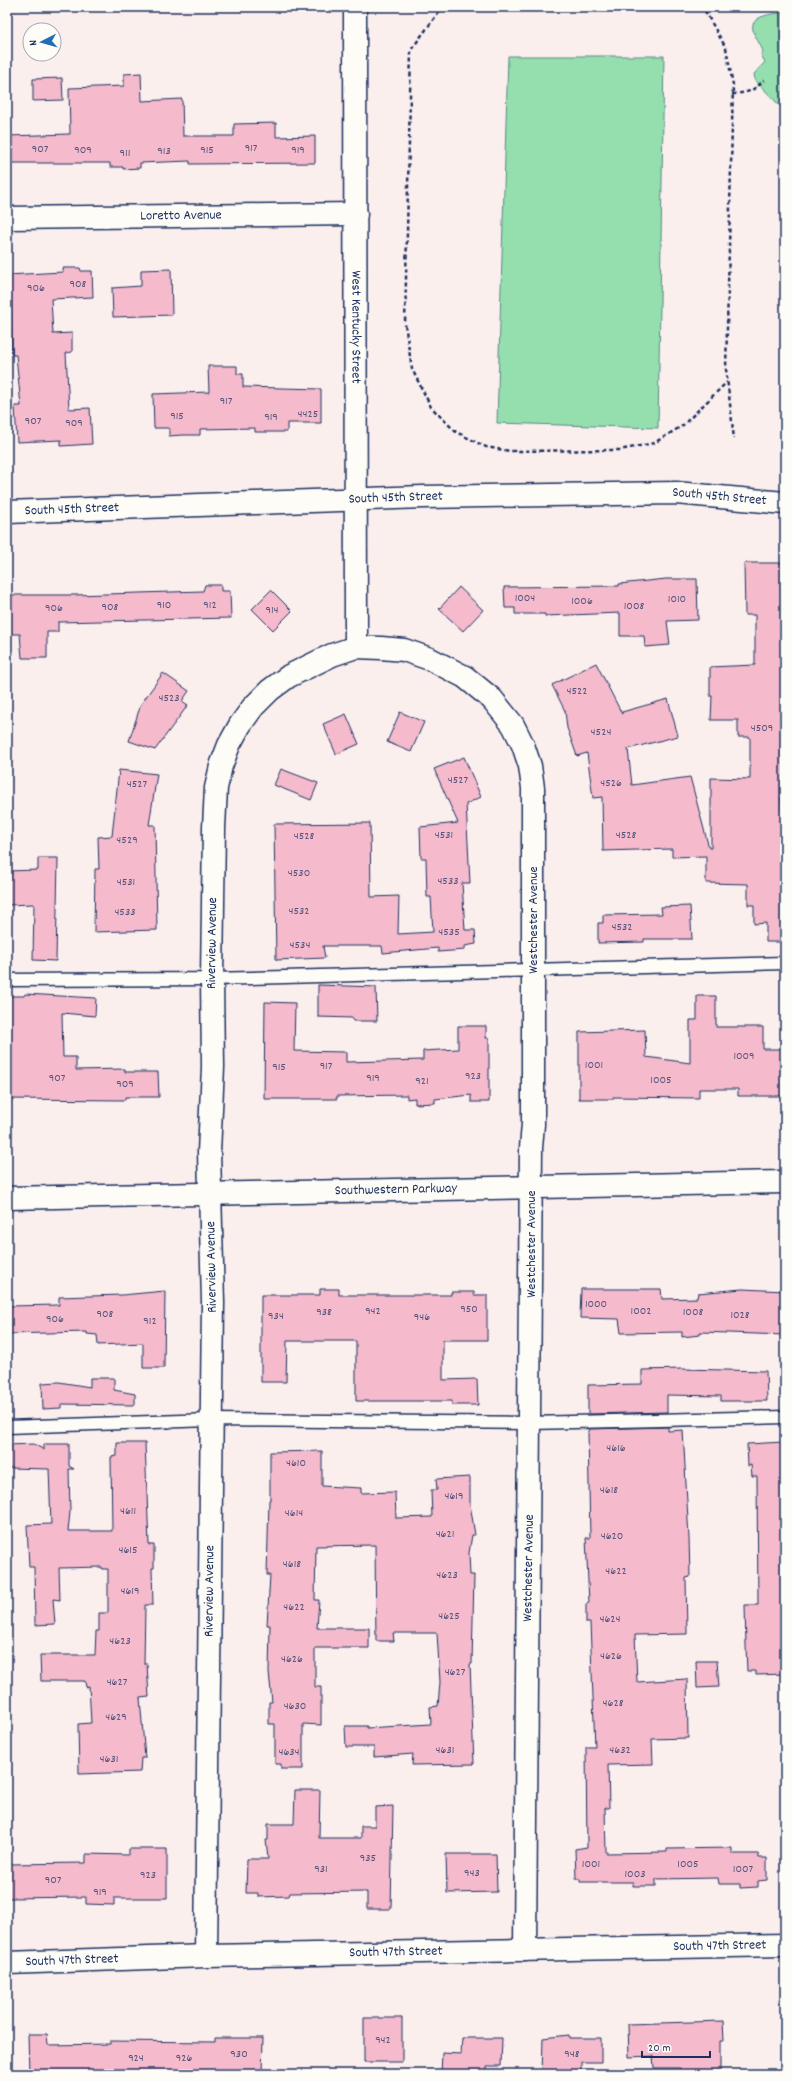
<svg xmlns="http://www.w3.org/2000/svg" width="792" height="2081" font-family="Dekko,sans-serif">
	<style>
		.green { fill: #95dfae; stroke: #588786 }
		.building { fill: #f5bbcc; stroke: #1b2f5e }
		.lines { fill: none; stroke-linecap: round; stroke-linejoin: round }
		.service-casing { stroke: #1b2f5e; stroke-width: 15 }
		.minor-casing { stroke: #1b2f5e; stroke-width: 25 }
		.tertiary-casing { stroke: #1b2f5e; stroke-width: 25 }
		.path { stroke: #1b2f5e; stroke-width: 2.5; stroke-dasharray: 4 3; stroke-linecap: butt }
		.service { stroke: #fdfcf7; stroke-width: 12 }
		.minor { stroke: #fdfcf7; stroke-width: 22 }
		.tertiary { stroke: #fdfcf7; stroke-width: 22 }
		.labels { text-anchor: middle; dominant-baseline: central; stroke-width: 3; stroke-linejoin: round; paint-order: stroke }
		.number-label { font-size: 12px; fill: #52527a }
		.street-label { font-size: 14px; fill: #1b2f5e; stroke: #fdfcf7 }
	</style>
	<rect width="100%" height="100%" fill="#fbefee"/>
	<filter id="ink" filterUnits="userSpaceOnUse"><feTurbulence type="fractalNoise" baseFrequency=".025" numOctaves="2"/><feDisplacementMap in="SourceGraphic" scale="8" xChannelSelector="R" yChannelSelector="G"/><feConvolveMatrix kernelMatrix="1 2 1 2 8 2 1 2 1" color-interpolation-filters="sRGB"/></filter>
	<g filter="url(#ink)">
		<path class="green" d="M783,13L785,17V106H780L755,80L754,74L765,62L761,55L763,51C760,44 755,37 753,30C749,16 774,13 783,13Z
			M508,56H664L658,428L497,423Z"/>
		<path class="building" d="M141,73L142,101L182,99L183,136H234V124L276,123V137L315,136V163L190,164V161L140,163V168L123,169V167H110V163H7V136L70,134L69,88L124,86V74Z
			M62,78L63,100L33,101V79Z
			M63,268H80L81,271H92L93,297L51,299L53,334L72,333V352L66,353L69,409L90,408L92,444L61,446V440L17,442L15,406H21L16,355H12L11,301H7V275L63,272Z
			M171,269L172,315L113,317L112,288L141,286V270Z
			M208,366H237V374H243V387L321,389V423H287V432H255V428L200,429V435H182L169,436V428H154L153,394L209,392Z
			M744,563H785V798H781L784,827V942H766V923L754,924V905H748V884L706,883V856L672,857V849L603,851L602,797L593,798L587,753L577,756L567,728L565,711L552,685L596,663L622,714V712L668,699L678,736L628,749L632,785L690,777L709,848H711V778L750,779V737H738V720H711L712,696H710V667L755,665V615H745Z
			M666,579H697L698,620L667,621L670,645L645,647L644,636H620V613L545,616V614H515V608H505L504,587L619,586V584Z
			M205,585H221V591H230L231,618L58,622V632H47V658H22L20,634H7V595H74L203,591Z
			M459,587L483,610L463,631L439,609Z
			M271,590L292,611L273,630L252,609Z
			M163,673L189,691L182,701L188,705L155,750L129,741L141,704Z
			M400,712L424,722L411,752L387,742Z
			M346,714L359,744L336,754L323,724Z
			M464,757L481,797L466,804L470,883H462L465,930H475L476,944L465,946V950L438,952V948L383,953L382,946H323L325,958L276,960L274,824L370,823L371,897L399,896L398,934L433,932L431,897H427L426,858H421L420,827L458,823L434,769Z
			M281,769L318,783L311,800L274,785Z
			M119,770L157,774L149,825H155L157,930L94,932L95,869H99L98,837L112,836Z
			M38,858H58L56,961L33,960L34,904L7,905V871L38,870Z
			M690,906L692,939H644V942L598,943V923H603V915L662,914L661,907Z
			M318,985L376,987L377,1021H353V1018L318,1017Z
			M25,994L96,998L95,1016L62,1013L63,1057H76V1070L125,1069V1072H158L159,1097H125V1100L7,1099V996H24Z
			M697,996H716V1027H763V1049H785V1096H738V1089H699V1098L613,1097V1099H579V1032L645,1030L646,1057L690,1063V1020H697Z
			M265,1002L295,1003L294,1051L346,1052V1062L423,1060V1051L458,1049V1026H486V1038H489V1102H471V1095L435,1099V1103L415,1104V1098L407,1099V1095L337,1096V1099H264Z
			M320,1289H339V1295H451V1292H474V1295H487V1340H443V1380L477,1379L478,1405H452V1401H356V1341H287L286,1382H261V1295H320Z
			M581,1289H661L662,1299L697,1298L698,1293L742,1289L785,1291V1335L700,1332V1335L682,1337V1332L621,1333L619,1319L580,1318Z
			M165,1291L164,1368H143V1343L98,1345L97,1335L87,1334V1332L7,1334V1306L59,1305V1297L122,1295Z
			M682,1369L766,1371L767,1401H721V1396L667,1395V1412L588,1414V1385L642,1384V1370Z
			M90,1378H114V1390L135,1394V1405L61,1404V1408L43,1409L42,1383L59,1382L90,1387Z
			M668,1427V1431L683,1430L689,1538L690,1577L686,1578L687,1634L635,1635L637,1682L687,1679L688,1738L652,1739L653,1764L608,1765L609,1808H605L606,1853L667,1852V1849L732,1848V1854H758L759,1858H767V1880L758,1881V1887L740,1888V1884H719L718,1878L656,1879V1886H633V1882H580V1879H576L575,1849L587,1847L586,1747H595L590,1623H586V1604L589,1603L586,1538H590L588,1431L589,1429Z
			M784,1442L785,1674L756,1675V1671H747L746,1646L745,1605H758L757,1476H752L751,1465L748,1466L747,1444Z
			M117,1443H145L149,1545H154V1568H152L153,1605H145L144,1664H147L149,1697L140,1698L145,1758H141L140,1772L79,1774L78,1724L91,1723L89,1686L86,1687L85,1681H41L40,1655H95L96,1631H99V1613H108V1569H102V1567L59,1568L60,1600L53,1599L55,1624L35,1625L34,1567H29L27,1525L51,1524L49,1469L7,1468V1445L34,1444L44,1450V1444H69V1466L74,1469H69L70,1512L68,1531H112L111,1457L117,1456Z
			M322,1451V1486L361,1488V1493L395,1492L396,1518L432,1517L431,1490H437L436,1479L470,1477V1504L475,1535H472L469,1553L470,1575H474L472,1664H470L474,1764L412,1765L413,1754L374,1757V1747H346L345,1726H367V1728L431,1724L430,1707L438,1706L440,1682L437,1633H393L394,1641H376L375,1545L316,1546L315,1600H319L317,1628H369V1648H315V1687H321V1725L303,1724V1769H281V1764H275V1724H269V1702H272L269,1672L270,1625H267L270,1575H267L269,1500H270V1452Z
			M696,1661H717L719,1687L697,1688Z
			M295,1790H320L319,1838H361V1826H375V1807L393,1806L391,1909H367V1892L290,1893L289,1896L258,1897V1893H246L247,1859H268L266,1840H268V1824H294Z
			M129,1849H167V1898H114V1905L86,1904V1897L7,1898V1864L86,1863V1854L129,1855Z
			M446,1854H496L497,1892L447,1893Z
			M364,2018H402V2062H364Z
			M723,2021L724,2041H720V2074H680V2068H654L653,2056L629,2057L628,2024Z
			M28,2034H47L48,2045L110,2044V2041L215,2042V2038H263L262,2074H29Z
			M569,2035V2038H601V2062H581V2074H542L543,2038Z
			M462,2038H502L501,2066H487V2074H441L442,2053L461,2054Z"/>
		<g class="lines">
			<defs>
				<path id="service" d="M7,980L212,979L785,963
					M7,1427L211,1420L530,1423L785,1417"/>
				<g id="minor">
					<path id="s1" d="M355,7L356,647"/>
					<path id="s2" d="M7,218L356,214"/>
					<path id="s3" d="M7,512L423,497L676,493L785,503"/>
					<path id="s4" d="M206,1956L213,1302L209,1152L213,1067L212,979L214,827L216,788L221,766L229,745L240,725L253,707L270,690L289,676L332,655L356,647L381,648L404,650L430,659L465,677L492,699L513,725L523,745L530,766L533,788V1124L531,1148L525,1950"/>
					<path id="s5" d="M7,1963L206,1956L785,1945"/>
				</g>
				<g id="tertiary">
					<path id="s6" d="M7,1198L785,1182"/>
				</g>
			</defs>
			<use href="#service" class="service-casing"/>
			<use href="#minor" class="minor-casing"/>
			<use href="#tertiary" class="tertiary-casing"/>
			<path class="path" d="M444,7L441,9L411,50L405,324L412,369L431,407L456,432L486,447L510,451L620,450L654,443L682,426L727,382
				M699,7L705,11L726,48L733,85L726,369L734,439
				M732,94C747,93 754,91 764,80"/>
			<use href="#service" class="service"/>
			<use href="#minor" class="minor"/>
			<use href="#tertiary" class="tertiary"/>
		</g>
	</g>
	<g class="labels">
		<g class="number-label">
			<text x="251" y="148">917</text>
			<text x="40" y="149">907</text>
			<text x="83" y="150">909</text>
			<text x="207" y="150">915</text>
			<text x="298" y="150">919</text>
			<text x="164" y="151">913</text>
			<text x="125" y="153">911</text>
			<text x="78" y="284">908</text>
			<text x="36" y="288">906</text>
			<text x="226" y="401">917</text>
			<text x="308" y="414">4425</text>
			<text x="177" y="416">915</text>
			<text x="271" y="417">919</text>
			<text x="33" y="421">907</text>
			<text x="74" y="423">909</text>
			<text x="525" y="598">1004</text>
			<text x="677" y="599">1010</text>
			<text x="582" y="601">1006</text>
			<text x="164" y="605">910</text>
			<text x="210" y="605">912</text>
			<text x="634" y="606">1008</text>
			<text x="110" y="607">908</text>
			<text x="54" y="608">906</text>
			<text x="272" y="610">914</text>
			<text x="577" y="691">4522</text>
			<text x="169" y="698">4523</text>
			<text x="762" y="728">4509</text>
			<text x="601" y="732">4524</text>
			<text x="458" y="780">4527</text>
			<text x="611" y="783">4526</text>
			<text x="137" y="784">4527</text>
			<text x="444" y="835">4531</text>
			<text x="626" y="835">4528</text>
			<text x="304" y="836">4528</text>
			<text x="127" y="840">4529</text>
			<text x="299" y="873">4530</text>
			<text x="448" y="881">4533</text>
			<text x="126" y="882">4531</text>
			<text x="299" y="911">4532</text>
			<text x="125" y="912">4533</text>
			<text x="622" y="927">4532</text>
			<text x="449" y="932">4535</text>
			<text x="300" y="945">4534</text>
			<text x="744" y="1056">1009</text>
			<text x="594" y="1065">1001</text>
			<text x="326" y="1066">917</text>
			<text x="279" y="1067">915</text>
			<text x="473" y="1076">923</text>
			<text x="57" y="1078">907</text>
			<text x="373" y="1078">919</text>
			<text x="661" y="1080">1005</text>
			<text x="422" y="1081">921</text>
			<text x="125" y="1084">909</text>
			<text x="596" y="1304">1000</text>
			<text x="469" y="1309">950</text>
			<text x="373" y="1311">942</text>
			<text x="641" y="1311">1002</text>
			<text x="324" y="1312">938</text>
			<text x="693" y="1312">1008</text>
			<text x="105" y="1314">908</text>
			<text x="740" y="1315">1028</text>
			<text x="276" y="1316">934</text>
			<text x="422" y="1317">946</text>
			<text x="55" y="1319">906</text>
			<text x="150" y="1321">912</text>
			<text x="616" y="1448">4616</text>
			<text x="296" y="1463">4610</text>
			<text x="609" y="1490">4618</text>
			<text x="454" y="1496">4619</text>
			<text x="128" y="1511">4611</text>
			<text x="294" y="1513">4614</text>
			<text x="445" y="1534">4621</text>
			<text x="612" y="1536">4620</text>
			<text x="128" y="1550">4615</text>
			<text x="292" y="1564">4618</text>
			<text x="616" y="1571">4622</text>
			<text x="447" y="1575">4623</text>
			<text x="130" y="1591">4619</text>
			<text x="294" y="1607">4622</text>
			<text x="449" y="1616">4625</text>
			<text x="610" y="1619">4624</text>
			<text x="120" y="1641">4623</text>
			<text x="611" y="1656">4626</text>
			<text x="292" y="1659">4626</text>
			<text x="455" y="1672">4627</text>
			<text x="117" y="1682">4627</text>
			<text x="613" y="1703">4628</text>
			<text x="295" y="1706">4630</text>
			<text x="116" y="1717">4629</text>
			<text x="445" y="1750">4631</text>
			<text x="620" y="1750">4632</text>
			<text x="289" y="1752">4634</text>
			<text x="109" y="1759">4631</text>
			<text x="368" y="1858">935</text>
			<text x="591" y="1864">1001</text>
			<text x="688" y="1864">1005</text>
			<text x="321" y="1869">931</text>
			<text x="743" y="1869">1007</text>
			<text x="472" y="1873">943</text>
			<text x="635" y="1874">1003</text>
			<text x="148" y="1875">923</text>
			<text x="53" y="1880">907</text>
			<text x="100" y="1892">919</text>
			<text x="383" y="2040">942</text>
			<text x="239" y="2054">930</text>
			<text x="572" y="2054">948</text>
			<text x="136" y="2058">924</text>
			<text x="184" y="2058">926</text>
		</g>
		<g class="street-label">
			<text stroke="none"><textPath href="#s2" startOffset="174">Loretto Avenue</textPath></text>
			<text stroke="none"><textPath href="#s1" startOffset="320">West Kentucky Street</textPath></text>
			<text stroke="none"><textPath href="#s3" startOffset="389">South 45th Street</textPath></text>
			<text stroke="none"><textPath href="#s3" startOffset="713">South 45th Street</textPath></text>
			<text stroke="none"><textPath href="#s3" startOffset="65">South 45th Street</textPath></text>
			<text transform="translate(534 920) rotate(-90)">Westchester Avenue</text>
			<text stroke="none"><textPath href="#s4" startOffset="1013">Riverview Avenue</textPath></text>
			<text stroke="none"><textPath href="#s6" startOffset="389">Southwestern Parkway</textPath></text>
			<text transform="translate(532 1244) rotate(-90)">Westchester Avenue</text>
			<text transform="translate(212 1267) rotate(-91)">Riverview Avenue</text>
			<text transform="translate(529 1568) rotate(-89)">Westchester Avenue</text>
			<text stroke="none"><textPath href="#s4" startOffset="365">Riverview Avenue</textPath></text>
			<text stroke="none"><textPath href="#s5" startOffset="713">South 47th Street</textPath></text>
			<text stroke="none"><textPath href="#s5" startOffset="389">South 47th Street</textPath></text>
			<text stroke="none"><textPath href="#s5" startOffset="65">South 47th Street</textPath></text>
		</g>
	</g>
	<rect width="792" height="2081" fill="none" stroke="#fdfcf7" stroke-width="24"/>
	<rect x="12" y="12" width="768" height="2057" fill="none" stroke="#1b2f5e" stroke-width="1.5" filter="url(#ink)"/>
	<g transform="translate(42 42) rotate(264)"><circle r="19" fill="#fdfcf7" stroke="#a3aaba"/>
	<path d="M0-3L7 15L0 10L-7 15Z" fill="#1f6fb2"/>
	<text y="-6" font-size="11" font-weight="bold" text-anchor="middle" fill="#1b2f5e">N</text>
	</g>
	<path d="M642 2051v6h68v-6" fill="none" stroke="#1b2f5e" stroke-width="2"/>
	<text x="648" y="2051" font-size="12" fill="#1b2f5e" stroke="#fdfcf7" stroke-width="3" paint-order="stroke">20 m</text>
</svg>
